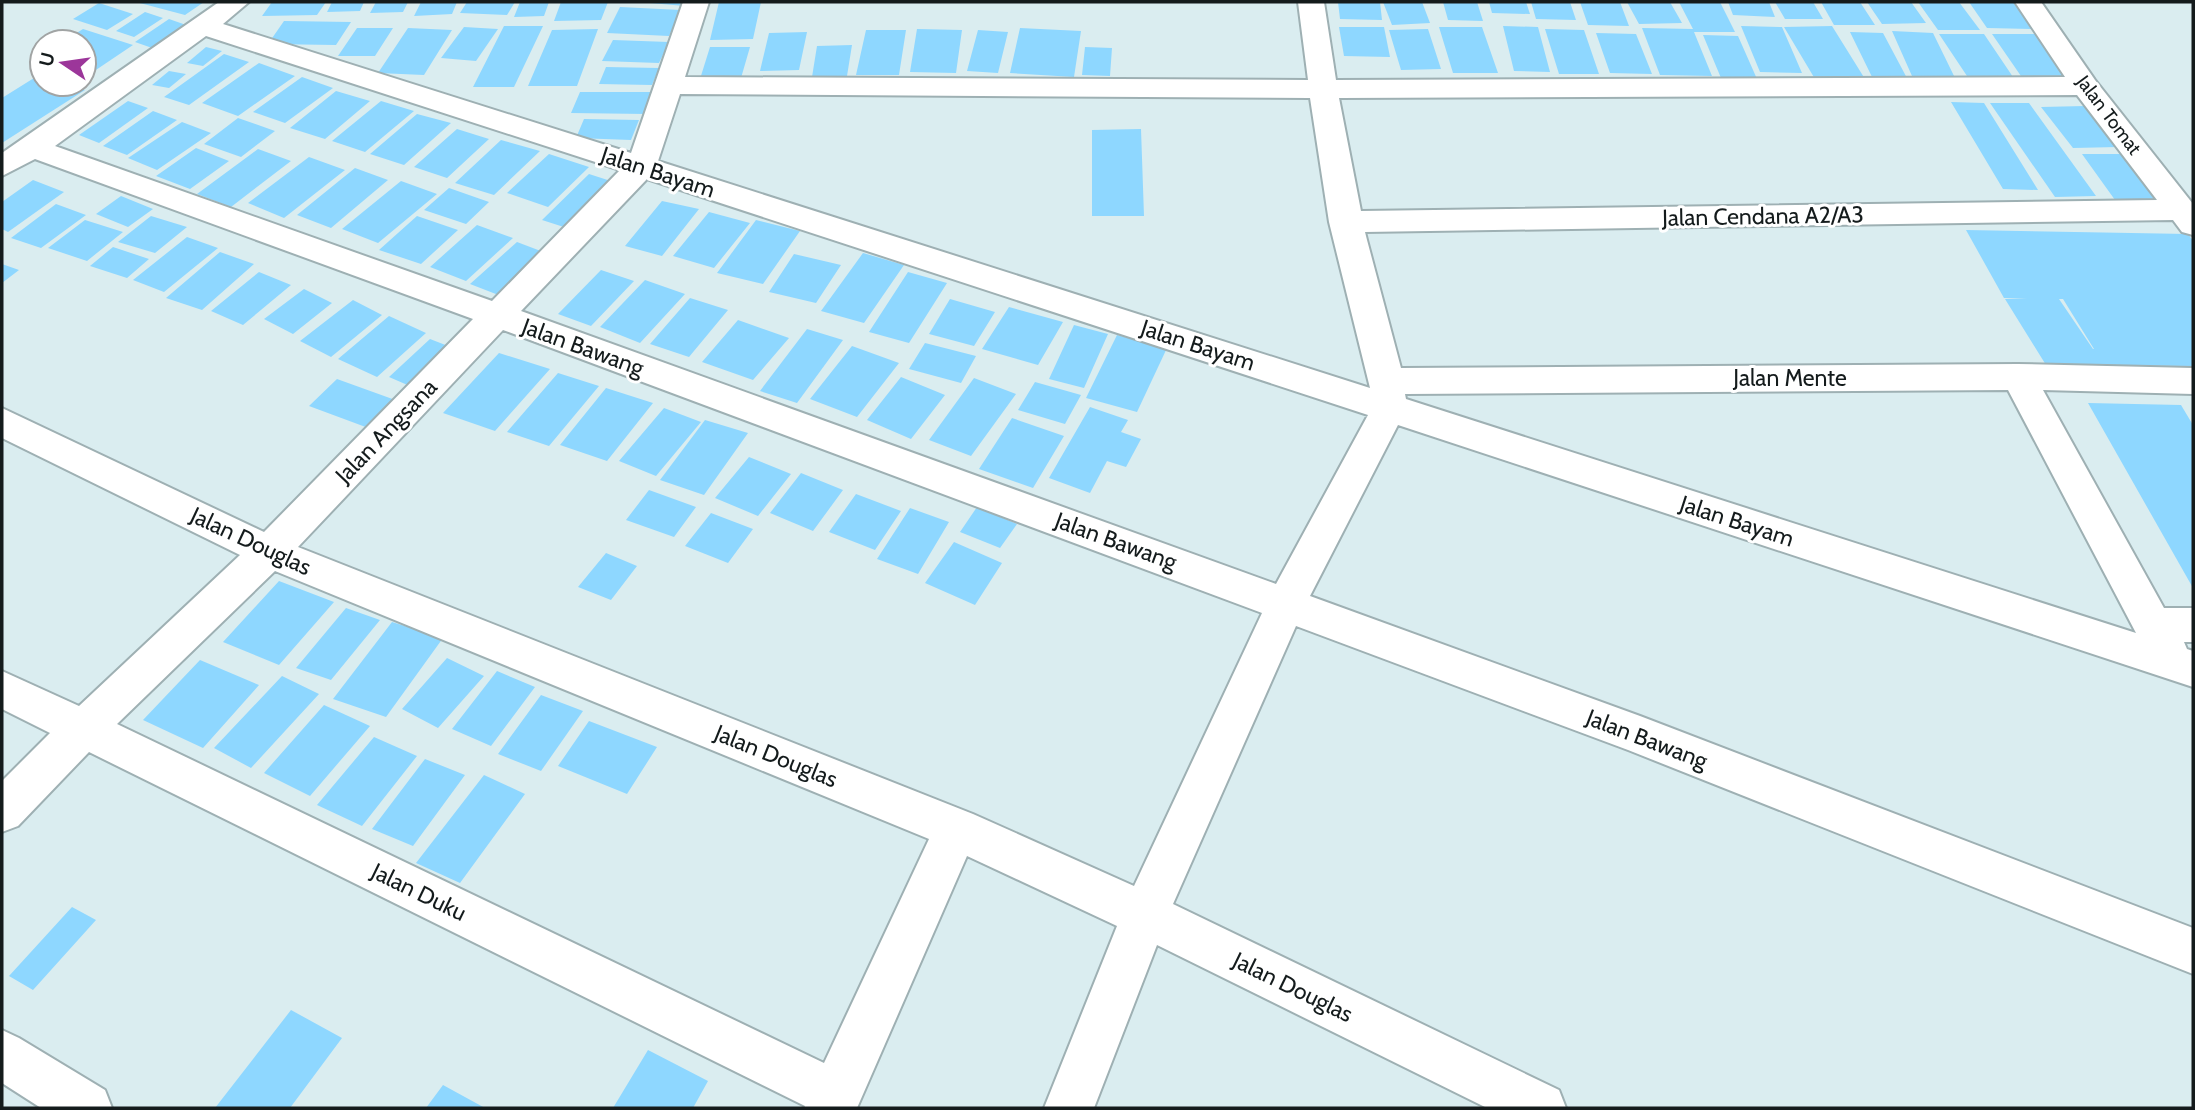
<svg xmlns="http://www.w3.org/2000/svg" width="2195" height="1110" font-family="Cabin,sans-serif">
	<style>
		.building { fill: #8ed7ff; fill-rule: evenodd }
		.lines { fill: none; stroke-linecap: round; stroke-linejoin: round }
		.minor-casing { stroke: #9eb0b3; stroke-width: 4 }
		.minor { fill: #fff; fill-rule: evenodd }
		.labels { text-anchor: middle; dominant-baseline: central; stroke-width: 6; stroke-linejoin: round; paint-order: stroke }
		.far-street-label { font-size: 19px; fill: #141b1c; stroke: #fff }
		.street-label { font-size: 23px; fill: #141b1c; stroke: #fff }
	</style>
	<rect width="100%" height="100%" fill="#daedf0"/>
	<path class="building" d="M136,2H204L185,15Z
		M272,2H326L317,15L262,16Z
		M332,2H364L360,11L327,12Z
		M376,2H408L403,12L370,13Z
		M421,2H457L452,14L414,16Z
		M467,2H515L507,15L460,13Z
		M520,2H549L544,16L514,17Z
		M561,2H608L601,20L554,21Z
		M638,2H687L685,6Z
		M719,2H761L753,39L710,40Z
		M1338,2H1380L1382,20L1340,19Z
		M1383,2H1422L1430,23L1392,25Z
		M1443,2H1477L1483,21L1448,20Z
		M1489,2H1526L1530,14L1492,13Z
		M1531,2H1570L1576,20L1536,19Z
		M1580,2H1620L1629,26L1588,25Z
		M1627,2H1670L1682,23L1639,24Z
		M1679,2H1720L1735,32H1694L1712,76L1660,75L1642,28L1693,29Z
		M1728,2H1769L1775,17L1733,15Z
		M1775,2H1813L1823,19H1785Z
		M1821,2H1860L1875,25H1834Z
		M1867,2H1911L1926,23L1882,24Z
		M1918,2H1959L1980,30H1938Z
		M1969,2H2013L2032,29L1987,28Z
		M99,3L133,14L107,30L73,19Z
		M620,7L681,10L669,36L607,33Z
		M145,12L163,18L134,37L116,31Z
		M169,19L189,26L155,49L135,42Z
		M284,21L351,22L336,45L268,44Z
		M504,26H543L514,87H473Z
		M1503,26L1538,27L1550,72L1514,71Z
		M1741,26L1782,27L1802,73L1760,72Z
		M1832,26L1865,79H1815L1784,27Z
		M464,27L498,29L476,61L441,58Z
		M1339,27H1384L1390,57L1344,56Z
		M1439,27H1482L1498,73H1453Z
		M357,28H393L375,56H338Z
		M408,28L452,30L424,75L378,73Z
		M1020,28L1081,31L1074,77L1010,73Z
		M83,29L133,45L84,78V42H62Z
		M598,29L577,86H528L552,30Z
		M917,29L962,30L956,73L910,72Z
		M1428,29L1441,69L1401,70L1389,30Z
		M1545,29L1584,30L1599,74H1559Z
		M866,30H906L899,75H856Z
		M978,30L1008,32L998,73L967,71Z
		M1892,31L1933,33L1955,78L1912,76Z
		M807,32L799,70L760,71L769,33Z
		M1850,32L1883,33L1908,80L1873,79Z
		M1596,33L1636,34L1652,74L1610,73Z
		M1939,34H1984L2013,77L1967,76Z
		M1992,34H2036L2069,79H2023Z
		M1703,35L1738,36L1757,79L1721,78Z
		M613,40L669,42L659,63L602,61Z
		M852,45L847,76L812,77L817,46Z
		M206,47L222,51L203,66L187,63Z
		M710,47H750L741,78L700,79Z
		M1085,47L1112,48L1110,76L1082,75Z
		M224,54L249,62L189,105L164,97Z
		M259,63L295,76L238,116L202,103Z
		M606,67L659,68L652,85L599,84Z
		M169,71L186,74L169,88L152,85Z
		M42,73V84H68L85,90L2,143V98Z
		M302,77L333,88L285,123L253,112Z
		M336,91L370,101L325,139L290,128Z
		M580,92H654L646,114L571,113Z
		M128,101L148,108L99,143L79,135Z
		M381,101L414,111L365,152L332,141Z
		M1951,102L1984,103L2038,190L2003,189Z
		M1990,103H2029L2096,196L2055,197Z
		M2085,106L2118,147L2073,148L2041,107Z
		M153,111L177,120L127,155L103,146Z
		M417,114L451,123L404,165L370,154Z
		M238,118L275,131L241,157L204,144Z
		M584,119L639,120L631,140L576,138Z
		M182,122L211,133L157,170L128,158Z
		M457,129L489,139L447,178L414,167Z
		M1141,129L1144,216H1092V130Z
		M501,140L540,151L494,195L455,183Z
		M196,148L229,161L190,189L156,176Z
		M258,149L291,161L231,207L197,194Z
		M549,154L589,167L548,207L507,193Z
		M2082,154H2124L2159,199L2115,200Z
		M309,157L345,170L284,218L248,203Z
		M355,168L388,180L331,228L297,215Z
		M589,174L617,183L570,229L542,220Z
		M33,180L64,192L8,232L2,229V202Z
		M401,181L437,194L378,243L342,229Z
		M449,188L489,202L466,224L424,210Z
		M121,196L153,209L128,227L96,214Z
		M662,201L699,209L662,256L625,246Z
		M56,204L86,215L41,248L11,238Z
		M709,212L750,223L714,268L673,256Z
		M151,216L187,227L155,253L118,242Z
		M417,216L458,230L421,264L379,250Z
		M85,220L123,232L87,261L48,248Z
		M756,220L800,231L763,284L717,273Z
		M477,225L513,238L466,281L430,267Z
		M1966,230L2188,234L2193,241V366L2046,365L2005,299L2027,298H2004ZM2059,299H2063L2094,349H2093Z
		M187,237L218,248L164,292L133,280Z
		M517,242L546,253L501,296L470,284Z
		M113,247L149,259L127,278L90,266Z
		M220,252L254,264L202,310L166,298Z
		M863,253L904,265L864,323L821,311Z
		M794,254L841,265L816,303L769,292Z
		M2,264L19,270L2,283Z
		M601,270L634,281L591,326L558,314Z
		M259,272L291,285L243,325L211,311Z
		M908,272L947,283L909,343L869,332Z
		M645,280L685,294L640,343L600,327Z
		M304,289L332,303L293,334L264,319Z
		M690,298L728,310L689,357L650,344Z
		M950,299L995,312L974,346L929,334Z
		M353,300L382,315L331,357L300,341Z
		M1009,307L1063,322L1038,365L982,349Z
		M389,316L426,333L377,377L338,359Z
		M738,320L789,338L753,380L702,362Z
		M1074,325L1108,334L1084,388L1049,379Z
		M807,329L843,340L797,403L760,391Z
		M1117,335L1167,348L1137,412L1086,398Z
		M430,339L461,351L419,390L389,377Z
		M925,343L976,356L961,383L909,369Z
		M852,346L899,363L857,417L810,399Z
		M499,353L550,369L495,431L443,413Z
		M558,373L599,386L549,446L507,432Z
		M901,377L945,395L911,439L867,420Z
		M974,378L1016,394L971,456L929,440Z
		M337,379L398,401L371,429L309,406Z
		M1035,382L1081,395L1065,424L1018,410Z
		M606,388L653,403L607,461L560,445Z
		M2088,403L2181,405L2193,425V588Z
		M1090,407L1128,420L1121,432L1141,439L1126,467L1107,461L1090,493L1049,478Z
		M664,408L701,422L656,476L619,461Z
		M1012,418L1064,436L1033,488L979,469Z
		M705,420L748,433L704,495L660,480Z
		M749,457L791,474L758,516L715,498Z
		M801,473L843,490L813,531L770,513Z
		M649,490L696,507L674,537L626,520Z
		M856,494L901,511L875,550L829,532Z
		M977,507L1017,524L1000,548L960,532Z
		M910,508L949,522L918,574L877,559Z
		M711,513L753,529L728,563L685,546Z
		M954,542L1002,563L975,605L925,583Z
		M606,553L637,566L611,600L578,587Z
		M279,581L334,602L279,665L223,642Z
		M346,608L380,620L331,680L296,668Z
		M392,622L443,638L386,717L333,699Z
		M447,658L484,676L438,728L402,709Z
		M200,660L259,685L203,748L143,720Z
		M497,671L535,687L491,746L452,729Z
		M282,676L319,694L251,768L214,748Z
		M541,695L583,711L541,771L498,754Z
		M324,705L370,726L310,796L264,773Z
		M589,721L657,747L627,794L558,766Z
		M374,737L417,756L362,826L317,805Z
		M425,759L465,775L413,846L372,829Z
		M484,775L525,794L460,883L416,863Z
		M72,907L96,920L33,990L9,976Z
		M291,1010L342,1038L290,1108H215Z
		M648,1050L708,1081L693,1108H613Z
		M443,1085L485,1108H426Z"/>
	<g class="lines">
		<defs>
			<path id="minor" d="M219,2H249L223,24L631,153L683,2H709L685,77L1308,80L1298,2H1324L1336,80L2065,77L2015,2H2041L2095,80L2193,204V235L2182,232L2173,220L1365,232L1367,240L1401,368L2018,364L2193,368V394L2043,390L2164,608H2193V642H2184L2187,649L2193,651V687L1398,425L1310,596L1640,716L2193,928V974L1628,750L1296,626L1173,904L1559,1090L1566,1108H1487L1157,945L1094,1108H1044L1117,926L967,856L857,1108H804L805,1106L89,752L18,826L2,832V781L50,733L2,709V671L79,706L240,555L2,438V408L264,532L473,319L35,159L2,176V153ZM206,36L620,170L492,301L55,146ZM680,94L1310,98L1329,222L1370,388L658,161ZM2077,95L2157,200L1361,211L1339,98ZM647,179L1368,415L1276,584L521,311ZM503,330L1262,613L1134,886L973,814L298,547ZM2008,390L2136,633L1406,399L1405,394ZM275,571L929,839L824,1063L117,724Z
				M2,1030L19,1038L105,1090L112,1108H41L2,1083Z"/>
		</defs>
		<use href="#minor" class="minor-casing"/>
		<use href="#minor" class="minor"/>
	</g>
	<g class="labels">
		<g class="far-street-label">
			<text transform="translate(2109 115) rotate(53)">Jalan Tomat</text>
		</g>
		<g class="street-label">
			<text transform="translate(658 172) rotate(18)">Jalan Bayam</text>
			<text transform="translate(1763 216) rotate(-1)">Jalan Cendana A2/A3</text>
			<text transform="translate(1198 345) rotate(18)">Jalan Bayam</text>
			<text transform="translate(583 347) rotate(20)">Jalan Bawang</text>
			<text x="1790" y="378">Jalan Mente</text>
			<text transform="translate(386 431) rotate(-46)">Jalan Angsana</text>
			<text transform="translate(1737 521) rotate(18)">Jalan Bayam</text>
			<text transform="translate(251 541) rotate(25)">Jalan Douglas</text>
			<text transform="translate(1116 541) rotate(20)">Jalan Bawang</text>
			<text transform="translate(1647 739) rotate(21)">Jalan Bawang</text>
			<text transform="translate(776 756) rotate(22)">Jalan Douglas</text>
			<text transform="translate(419 892) rotate(26)">Jalan Duku</text>
			<text transform="translate(1293 987) rotate(26)">Jalan Douglas</text>
		</g>
	</g>
	<rect width="2195" height="1110" fill="none" stroke="#141b1c" stroke-width="7"/>
	<g transform="translate(63 63) rotate(283)"><circle r="33" fill="#ffffff" stroke="#a1a4a4" stroke-width="2"/>
	<path d="M0-5L12 26L0 18L-12 26Z" fill="#9c369a"/>
	<text y="-10" font-size="19" font-weight="bold" text-anchor="middle" fill="#141b1c">U</text>
	</g>
</svg>
